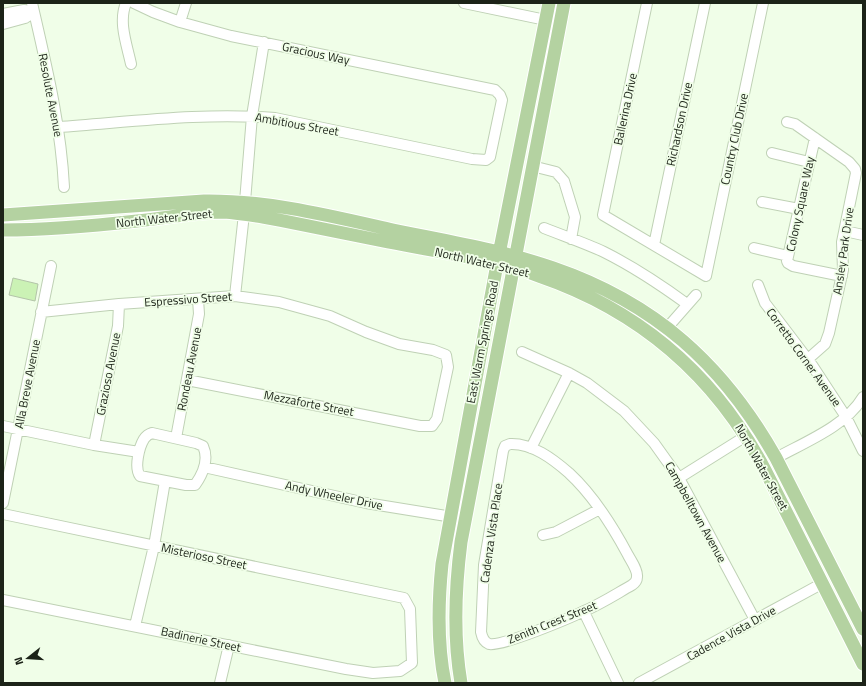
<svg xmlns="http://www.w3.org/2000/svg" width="866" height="686" font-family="'Titillium Web',sans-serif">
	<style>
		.building { fill: #cbf2b5; stroke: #b3c4a9 }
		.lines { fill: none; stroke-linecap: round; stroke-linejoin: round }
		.minor-casing { stroke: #bfd1b5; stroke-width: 12 }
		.major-casing { stroke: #fff; stroke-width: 15 }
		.minor { stroke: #fff; stroke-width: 10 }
		.major { stroke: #b4d2a1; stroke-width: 13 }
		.labels { text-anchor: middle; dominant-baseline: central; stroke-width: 3.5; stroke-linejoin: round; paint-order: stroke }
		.street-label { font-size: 12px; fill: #1c2318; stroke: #f0fee8 }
	</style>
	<rect width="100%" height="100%" fill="#f0fee8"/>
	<path class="building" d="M13,278L38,284L35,301L9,295Z"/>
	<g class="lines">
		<defs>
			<path id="minor" d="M32,3C46,64 61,125 64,187
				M126,3C118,22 127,45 131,64
				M464,3L560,23
				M647,3L603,215L706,276L763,3
				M3,14L24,10L34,12
				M180,22L186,3
				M3,24L25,18L34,12
				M787,122L795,124L849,162L855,169L856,173L842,242L843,270L829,333L825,344L808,359
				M58,127C130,122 203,112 275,118L472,159L486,160L490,157L502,100L500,95L495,90L231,36L180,22L153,12L134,3
				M815,138L787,261L788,263L793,266L842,276
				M772,153L809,162
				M532,166L556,172L564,181L575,217L571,239
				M762,202L799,209
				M544,228C564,236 585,243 604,252C634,267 661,285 687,304
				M845,231L863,235
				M654,245L705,3
				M754,248L788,256
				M758,285L765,303L812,365L846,417L863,451
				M235,296L244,214L252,116L264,42
				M41,312L119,304L235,296L279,302L330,316L366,332L399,344L433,350L446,355L448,367L437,419L432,426H420L187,380
				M667,328L696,295
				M522,352L569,373L587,383L624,411L654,443L679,478L755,620
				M3,426L94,445L139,452
				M152,433L196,443L203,446C209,459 203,474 195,485H186L140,476C134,468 139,447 144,439C146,436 149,434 152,433Z
				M176,438L199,314L198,299
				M510,444C532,443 553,459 569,473C594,496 612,525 628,555C631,561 638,570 637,577C637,581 635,583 632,585C616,594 601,604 584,611C570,618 501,647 489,644C484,642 482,637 481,632L484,565L503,451L505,446Z
				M94,445L118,326L119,304
				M531,448L569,373
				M776,458C805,442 846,426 863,397
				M204,467L366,503L465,519
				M679,478L746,436
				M3,503L51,266
				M3,514L404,598L410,609L412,663L400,671L373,673L346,669L3,600
				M543,535L556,532L600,509
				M584,612L618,683
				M135,626L154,546L165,481
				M220,683L229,645
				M639,683L823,583"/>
			<path id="major" d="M3,215L204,201C268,200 331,216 393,230C446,241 502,250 553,268C655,303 723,364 776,458L863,629
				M3,230C48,230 92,226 137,221C166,218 195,212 224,212C237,213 250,215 263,217C305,225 347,234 388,242C429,250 473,256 513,267C522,269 530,273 539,276C641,311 715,375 765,470L863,664
				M445,683C437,644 438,603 442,564L497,264L549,3
				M461,683C453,636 455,589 461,542L564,3"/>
		</defs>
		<use href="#minor" class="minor-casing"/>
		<use href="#major" class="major-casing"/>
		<use href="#minor" class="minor"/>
		<use href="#major" class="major"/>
	</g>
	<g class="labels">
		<g class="street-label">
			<text transform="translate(316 53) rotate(12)">Gracious Way</text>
			<text transform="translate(51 95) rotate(79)">Resolute Avenue</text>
			<text transform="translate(625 109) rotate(-78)">Ballerina Drive</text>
			<text transform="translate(297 124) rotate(10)">Ambitious Street</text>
			<text transform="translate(679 124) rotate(-78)">Richardson Drive</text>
			<text transform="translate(734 139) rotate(-78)">Country Club Drive</text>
			<text transform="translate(800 204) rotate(-78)">Colony Square Way</text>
			<text transform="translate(164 218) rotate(-6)">North Water Street</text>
			<text transform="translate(843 251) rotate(-82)">Ansley Park Drive</text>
			<text transform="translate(482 262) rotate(13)">North Water Street</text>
			<text transform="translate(188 299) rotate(-4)">Espressivo Street</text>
			<text transform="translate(482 342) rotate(-79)">East Warm Springs Road</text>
			<text transform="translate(804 357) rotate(54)">Corretto Corner Avenue</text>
			<text transform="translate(189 369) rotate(-79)">Rondeau Avenue</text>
			<text transform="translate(108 374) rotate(-79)">Grazioso Avenue</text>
			<text transform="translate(27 384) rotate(-79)">Alla Breve Avenue</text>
			<text transform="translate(309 403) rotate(11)">Mezzaforte Street</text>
			<text transform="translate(762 467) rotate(61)">North Water Street</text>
			<text transform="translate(334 495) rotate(12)">Andy Wheeler Drive</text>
			<text transform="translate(696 512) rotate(61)">Campbelltown Avenue</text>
			<text transform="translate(491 533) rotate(-82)">Cadenza Vista Place</text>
			<text transform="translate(204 556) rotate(12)">Misterioso Street</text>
			<text transform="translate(552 622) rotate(-22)">Zenith Crest Street</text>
			<text transform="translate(731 633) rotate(-29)">Cadence Vista Drive</text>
			<text transform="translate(201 639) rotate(12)">Badinerie Street</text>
		</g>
	</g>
	<rect width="866" height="686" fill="none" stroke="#1c2318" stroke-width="8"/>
	<g transform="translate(28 658) rotate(253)" stroke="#f0fee8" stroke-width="3" paint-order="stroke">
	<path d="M0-3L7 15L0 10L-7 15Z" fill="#1c2318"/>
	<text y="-6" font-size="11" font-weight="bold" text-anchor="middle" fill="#1c2318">N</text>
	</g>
</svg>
